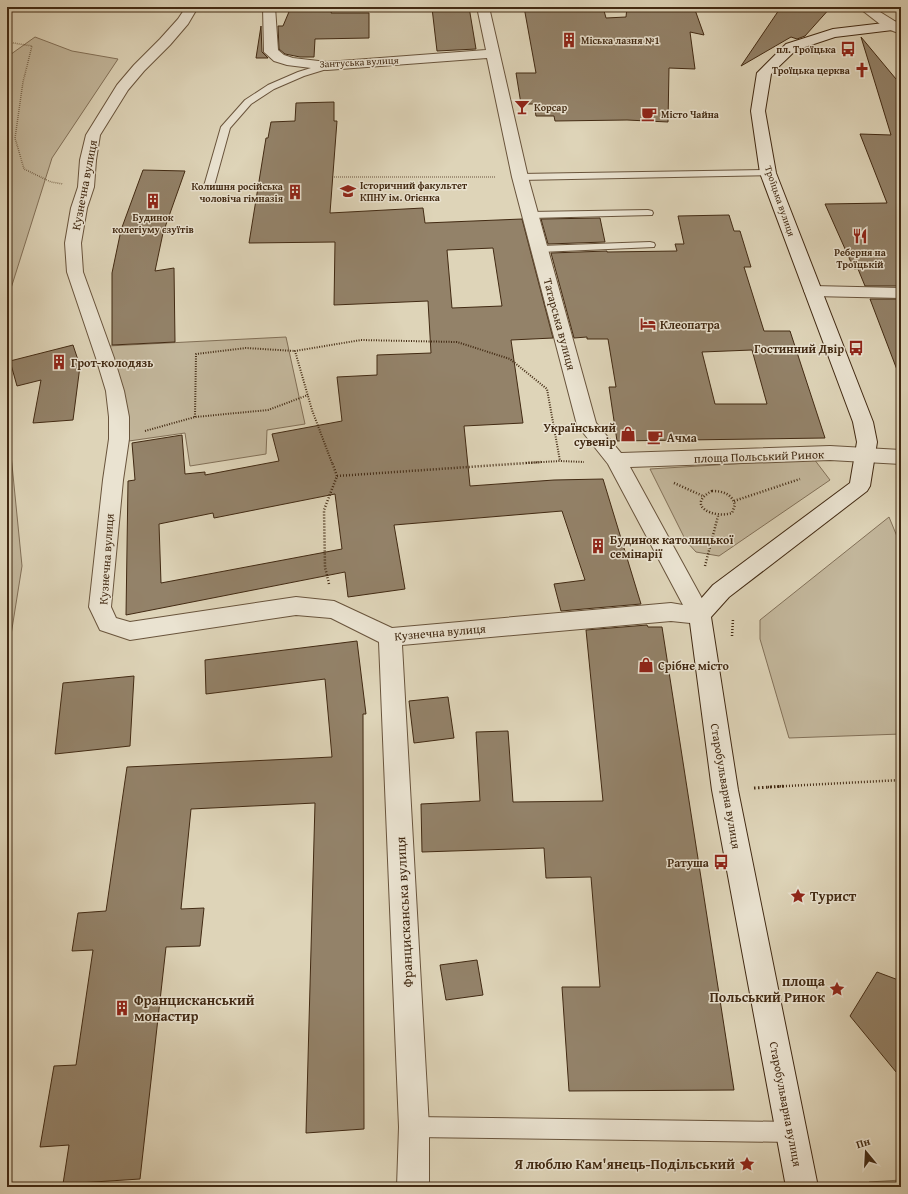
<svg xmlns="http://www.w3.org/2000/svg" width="908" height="1194" font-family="'Gentium Book Plus',serif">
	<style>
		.green { fill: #c3b79c; stroke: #827058 }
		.building { fill: #938269; stroke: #422a13; fill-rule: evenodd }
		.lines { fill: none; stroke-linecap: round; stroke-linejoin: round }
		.lane-casing { stroke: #69543c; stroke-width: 2 }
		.street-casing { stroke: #69543c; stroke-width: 2 }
		.secondary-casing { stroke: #422a13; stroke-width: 2 }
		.path-far3 { stroke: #422a13; stroke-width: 1.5; stroke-dasharray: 0.5 1.5; stroke-linecap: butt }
		.path-far2 { stroke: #422a13; stroke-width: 2; stroke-dasharray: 1 1.5; stroke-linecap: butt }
		.path-far1 { stroke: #422a13; stroke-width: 2.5; stroke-dasharray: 1 2; stroke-linecap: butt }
		.path { stroke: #422a13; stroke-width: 3; stroke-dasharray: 1.5 2.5; stroke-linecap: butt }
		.lane { fill: #eae3d1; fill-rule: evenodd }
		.street { fill: #eae3d1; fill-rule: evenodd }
		.secondary { fill: #eae3d1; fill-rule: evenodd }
		.labels { text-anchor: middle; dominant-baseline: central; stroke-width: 3; stroke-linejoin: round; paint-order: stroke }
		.far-poi-label { font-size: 10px; font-weight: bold; fill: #422a13; stroke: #eae3d1; text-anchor: start }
		.far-street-label { font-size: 10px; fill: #422a13; stroke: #eae3d1 }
		.street-label { font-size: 12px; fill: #422a13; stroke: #eae3d1 }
		.poi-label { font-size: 12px; font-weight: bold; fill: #422a13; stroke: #eae3d1; text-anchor: start }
		.near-poi-label { font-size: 14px; font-weight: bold; fill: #422a13; stroke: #eae3d1; text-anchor: start }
		.near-street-label { font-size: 14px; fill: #422a13; stroke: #eae3d1 }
	</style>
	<rect width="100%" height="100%" fill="#ded4b8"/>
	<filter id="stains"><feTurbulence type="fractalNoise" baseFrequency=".005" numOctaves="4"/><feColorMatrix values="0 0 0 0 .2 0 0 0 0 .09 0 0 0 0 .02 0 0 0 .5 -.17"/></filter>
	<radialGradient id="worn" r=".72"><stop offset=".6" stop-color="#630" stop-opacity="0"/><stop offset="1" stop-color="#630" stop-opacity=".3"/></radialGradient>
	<path class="green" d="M35,37L72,51L118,59L52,158L7,301V57Z
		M286,337L305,424L267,430L266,454L190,466L185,433L129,441L108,346Z
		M7,414L22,566L7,660Z
		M814,459L830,480L719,556L696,552L686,541L650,469Z
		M889,517L901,546V734L789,738L760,639V620Z
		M901,1180V1187H870L869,1182Z"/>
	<path class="building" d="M291,7H333L331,13H369V38L315,39L314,57H300L285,54L279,49L278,26H283Z
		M443,7H469L476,49L437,51L432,8Z
		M524,7H603L606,18L626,17L627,7H694L704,35L690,32L695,69L669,68L668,122L627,120L555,121L554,116H536L534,104H521L516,73H536Z
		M781,7H831L805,36L797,39L791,37L741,66Z
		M261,26L262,52L268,58H256Z
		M861,37L901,85V286H865L858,269H854L825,204L887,203L860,134L891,135Z
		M334,102V121H337L330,213L423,208L425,223L522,219L553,338L511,340L523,423L464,426L470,486L554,480L603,479L641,604L561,611L554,584L585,580L562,511L394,525L405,589L348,597L345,572L126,615L128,481L135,480L132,443L182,435L185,474L205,472V475L279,461L272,434L342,421L337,377L377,375V355L431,353L428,301L334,305L335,242L249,243L266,138H268L271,122L295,121L296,103ZM493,248L502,306L452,308L447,250ZM335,494L342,549L161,583L159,524L213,513L214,518Z
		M143,170L185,171L163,233L155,271L174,268L175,342L112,345V273L121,230Z
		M729,215L734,231H740L751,267H744L764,331H790L825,438L617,441L609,387H616L608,339H587V337L574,338L551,253L607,251V252L677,251L675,244H684L678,216ZM752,350L767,404H715L702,352Z
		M600,218L605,242L548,244L541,219Z
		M870,299H901V374L899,375Z
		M73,345L80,366L73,420L33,423L41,380L17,386L10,361Z
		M647,625L648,627H662L734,1090L569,1091L562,987H600L591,877L546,878L544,848L422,852L421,804L480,801L476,732L508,731L513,802L603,801L586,630Z
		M357,641L366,714H363L364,1129L306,1133L315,803L191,809L181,909L204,908L200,946L166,947L140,1179L63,1184L69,1145L40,1147L54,1066L76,1065L93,950L72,951L78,913L106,911L127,767L332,757L325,679L206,694L205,660Z
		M134,676L130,746L55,754L63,683Z
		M448,697L454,738L414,743L409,701Z
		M477,960L483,995L446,1000L440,965Z
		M877,972L901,981V1078L850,1016Z"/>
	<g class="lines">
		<defs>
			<path id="lane" d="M327,63L330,64L331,66L330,68L304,76L274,89L251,104L230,128L214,186L209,189L206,188L204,186L221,127L245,100L268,85L298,72Z
				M768,170L771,171L773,173L771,175L520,180L515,177L520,174Z
				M648,210L652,211L653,213L652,215L530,218L525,215L530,212Z
				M650,242L654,243L655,245L654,247L540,252L535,249L540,246Z
				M414,1117L792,1122L799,1125L802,1132L799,1139L792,1142L414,1137L407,1134L404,1127L407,1120Z"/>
			<path id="street" d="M186,7H198L188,24L170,45L144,71L128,90L100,135L96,160L94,187L87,208L81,243L83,272L114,358L124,391L129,417V439L123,480L111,607L116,618L130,622L296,597L334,601L392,628L671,603L683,605L608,464L577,425L512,177L487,58L327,70L287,65L274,61L264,52L263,7H275L278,50L284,55L293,58L327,62L486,50L477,7H489L528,177L596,423L621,453L830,446L901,450V464L830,460L630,467L711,615L708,621L700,624L671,621L402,645L429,1127V1187H397L399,1127L379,642L331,618L296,615L130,640L100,630L89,607L103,480L109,439V417L106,391L96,358L67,272L65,243L71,208L78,187L80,160L86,135L117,85L134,65L160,39L178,19Z
				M858,7H872L901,25V34L885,28Z
				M813,286L901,288V298L813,296L807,295L804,291L807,287Z"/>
			<path id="secondary" d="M901,21V29L835,37L796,50L771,74L765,111L776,173L873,422L877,442L870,486L867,491L729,597L711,617L738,790L818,1187H786L712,790L689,615L692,609L713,585L850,483L857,442L853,422L760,173L751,111L757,73L786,44L833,29Z"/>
		</defs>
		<use href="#lane" class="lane-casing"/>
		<use href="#street" class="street-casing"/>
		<use href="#secondary" class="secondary-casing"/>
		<path class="path-far3" d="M7,23L9,26L7,29
			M7,42L32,46L23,82L15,138L24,169L51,182L63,184
			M332,177H496"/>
		<path class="path-far2" d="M195,417L196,354L246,348L295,351
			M145,431L195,417L268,410L308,395
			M332,463L312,410L295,351L361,340L457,342L510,359L547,389L560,461
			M526,463L560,461L584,462"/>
		<path class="path-far1" d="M337,476L541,462
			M674,483L703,496
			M712,491C723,491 732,494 735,505L732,513C713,519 685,505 712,491Z
			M734,501L800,479
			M705,566L718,516
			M329,584L325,567L324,510L337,476L332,462
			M732,636L733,619
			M768,787L901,780"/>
		<path class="path" d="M754,788L786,786"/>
		<use href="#lane" class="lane"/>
		<use href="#street" class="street"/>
		<use href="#secondary" class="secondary"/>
	</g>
	<defs>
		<symbol id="building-bare" viewBox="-9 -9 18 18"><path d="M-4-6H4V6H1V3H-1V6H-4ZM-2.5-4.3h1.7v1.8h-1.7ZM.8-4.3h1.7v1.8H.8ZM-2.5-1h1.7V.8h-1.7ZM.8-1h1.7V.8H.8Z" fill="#8f2418" stroke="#eae3d1" stroke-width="2.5" paint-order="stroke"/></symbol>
		<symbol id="bus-bare" viewBox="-9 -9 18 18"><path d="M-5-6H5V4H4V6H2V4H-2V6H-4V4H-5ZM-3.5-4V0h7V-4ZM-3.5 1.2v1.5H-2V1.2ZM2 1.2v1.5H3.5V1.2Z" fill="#8f2418" stroke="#eae3d1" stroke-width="2.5" paint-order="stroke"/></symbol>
		<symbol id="church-bare" viewBox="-9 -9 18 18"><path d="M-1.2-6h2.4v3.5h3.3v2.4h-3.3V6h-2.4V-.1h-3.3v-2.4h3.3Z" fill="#8f2418" stroke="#eae3d1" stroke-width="2.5" paint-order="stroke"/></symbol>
		<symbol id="bar-bare" viewBox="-9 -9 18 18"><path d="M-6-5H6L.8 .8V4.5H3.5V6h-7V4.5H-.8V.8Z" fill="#8f2418" stroke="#eae3d1" stroke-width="2.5" paint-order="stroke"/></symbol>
		<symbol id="cafe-bare" viewBox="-9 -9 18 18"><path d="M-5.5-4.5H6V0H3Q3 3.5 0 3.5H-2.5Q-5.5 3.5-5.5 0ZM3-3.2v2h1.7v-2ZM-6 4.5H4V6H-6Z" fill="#8f2418" stroke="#eae3d1" stroke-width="2.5" paint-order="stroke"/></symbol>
		<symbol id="university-bare" viewBox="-9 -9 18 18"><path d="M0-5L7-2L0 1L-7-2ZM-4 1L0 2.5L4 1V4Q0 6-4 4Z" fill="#8f2418" stroke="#eae3d1" stroke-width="2.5" paint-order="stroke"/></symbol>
		<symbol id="restaurant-bare" viewBox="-9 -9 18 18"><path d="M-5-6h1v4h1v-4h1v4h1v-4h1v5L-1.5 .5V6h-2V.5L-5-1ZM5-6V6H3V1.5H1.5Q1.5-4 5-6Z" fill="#8f2418" stroke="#eae3d1" stroke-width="2.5" paint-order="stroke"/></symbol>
		<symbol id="hotel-bare" viewBox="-9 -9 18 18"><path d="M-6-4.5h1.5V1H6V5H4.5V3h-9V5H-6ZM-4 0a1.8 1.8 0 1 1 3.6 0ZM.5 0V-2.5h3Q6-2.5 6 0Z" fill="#8f2418" stroke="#eae3d1" stroke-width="2.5" paint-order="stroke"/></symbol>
		<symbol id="shop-bare" viewBox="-9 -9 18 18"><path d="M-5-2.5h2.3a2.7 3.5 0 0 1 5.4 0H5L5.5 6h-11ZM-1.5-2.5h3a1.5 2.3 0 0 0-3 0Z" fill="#8f2418" stroke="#eae3d1" stroke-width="2.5" paint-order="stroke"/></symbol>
		<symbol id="sight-bare" viewBox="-9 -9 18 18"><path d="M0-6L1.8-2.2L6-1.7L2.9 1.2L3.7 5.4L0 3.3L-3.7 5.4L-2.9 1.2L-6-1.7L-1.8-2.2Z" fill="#8f2418" stroke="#eae3d1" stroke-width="2.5" paint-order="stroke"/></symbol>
	</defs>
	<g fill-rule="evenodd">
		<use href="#building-bare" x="558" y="29" width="22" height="22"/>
		<use href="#bus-bare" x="837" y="38" width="22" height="22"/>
		<use href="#church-bare" x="851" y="59" width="22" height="22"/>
		<use href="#bar-bare" x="511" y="96" width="22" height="22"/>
		<use href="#cafe-bare" x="638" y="103" width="22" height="22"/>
		<use href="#university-bare" x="337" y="180" width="22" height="22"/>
		<use href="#building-bare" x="284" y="181" width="22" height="22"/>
		<use href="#building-bare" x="142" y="190" width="22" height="22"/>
		<use href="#restaurant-bare" x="849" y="225" width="22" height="22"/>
		<use href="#hotel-bare" x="637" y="313" width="22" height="22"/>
		<use href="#bus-bare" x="845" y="337" width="22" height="22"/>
		<use href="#building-bare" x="48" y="351" width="22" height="22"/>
		<use href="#shop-bare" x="617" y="423" width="22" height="22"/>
		<use href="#cafe-bare" x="644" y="426" width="22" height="22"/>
		<use href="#building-bare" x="587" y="535" width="22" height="22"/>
		<use href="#shop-bare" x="635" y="654" width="22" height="22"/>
		<use href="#bus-bare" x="710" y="851" width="22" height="22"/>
		<use href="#sight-bare" x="787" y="885" width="22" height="22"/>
		<use href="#sight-bare" x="826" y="978" width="22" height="22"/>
		<use href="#building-bare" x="111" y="997" width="22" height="22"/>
		<use href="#sight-bare" x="736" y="1153" width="22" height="22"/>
	</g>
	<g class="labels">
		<g class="far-poi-label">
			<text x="581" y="40">Міська лазня №1</text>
			<text x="836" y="49" text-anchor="end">пл. Троїцька</text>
			<text x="850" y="70" text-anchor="end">Троїцька церква</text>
			<text x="534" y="107">Корсар</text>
			<text x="661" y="114">Місто Чайна</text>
			<text x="360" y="185">Історичний факультет<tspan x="360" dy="12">КПНУ ім. Огієнка</tspan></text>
			<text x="283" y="186" text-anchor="end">Колишня російська<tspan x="283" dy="12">чоловіча гімназія</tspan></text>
			<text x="153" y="217" text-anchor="middle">Будинок<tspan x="153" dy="12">колегіуму єзуїтів</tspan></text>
			<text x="860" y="252" text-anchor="middle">Реберня на<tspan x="860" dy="12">Троїцькій</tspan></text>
		</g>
		<g class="far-street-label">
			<text transform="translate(359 62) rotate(-3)">Зантуська вулиця</text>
			<text transform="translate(780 201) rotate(71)">Троїцька вулиця</text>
		</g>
		<g class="street-label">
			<text transform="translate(84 185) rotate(-79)">Кузнечна вулиця</text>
			<text transform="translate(560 324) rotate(75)">Татарська вулиця</text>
			<text transform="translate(759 456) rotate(-2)">площа Польський Ринок</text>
			<text transform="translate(106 559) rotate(-86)">Кузнечна вулиця</text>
			<text transform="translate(440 632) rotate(-5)">Кузнечна вулиця</text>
			<text transform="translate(726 786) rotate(80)">Старобульварна вулиця</text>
			<text transform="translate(786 1104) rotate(79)">Старобульварна вулиця</text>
		</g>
		<g class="poi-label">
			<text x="660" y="324">Клеопатра</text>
			<text x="844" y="348" text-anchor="end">Гостинний Двір</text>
			<text x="71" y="362">Грот-колодязь</text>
			<text x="616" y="427" text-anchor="end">Український<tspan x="616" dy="14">сувенір</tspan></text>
			<text x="667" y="437">Ачма</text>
			<text x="610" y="539">Будинок католицької<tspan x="610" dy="14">семінарії</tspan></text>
			<text x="658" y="665">Срібне місто</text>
			<text x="709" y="862" text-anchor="end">Ратуша</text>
		</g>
		<g class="near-poi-label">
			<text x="810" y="896">Турист</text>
			<text x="825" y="981" text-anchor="end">площа<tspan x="825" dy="16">Польський Ринок</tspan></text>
			<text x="134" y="1000">Францисканський<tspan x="134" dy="16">монастир</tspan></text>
			<text x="735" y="1164" text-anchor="end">Я люблю Кам'янець-Подільський</text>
		</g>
		<g class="near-street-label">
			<text transform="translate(404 912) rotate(-93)">Францисканська вулиця</text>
		</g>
	</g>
	<rect width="908" height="1194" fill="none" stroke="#ded4b8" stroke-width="24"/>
	<rect x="8" y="8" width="892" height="1178" fill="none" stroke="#422a13" stroke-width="2"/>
	<rect x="12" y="12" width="884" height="1170" fill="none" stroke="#422a13"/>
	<g transform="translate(866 1152) rotate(342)" stroke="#eae3d1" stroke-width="3" paint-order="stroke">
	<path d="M0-3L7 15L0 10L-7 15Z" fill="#422a13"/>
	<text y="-6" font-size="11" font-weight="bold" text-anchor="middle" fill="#422a13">Пн</text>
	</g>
	<rect width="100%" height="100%" filter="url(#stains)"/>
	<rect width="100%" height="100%" fill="url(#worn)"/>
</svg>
